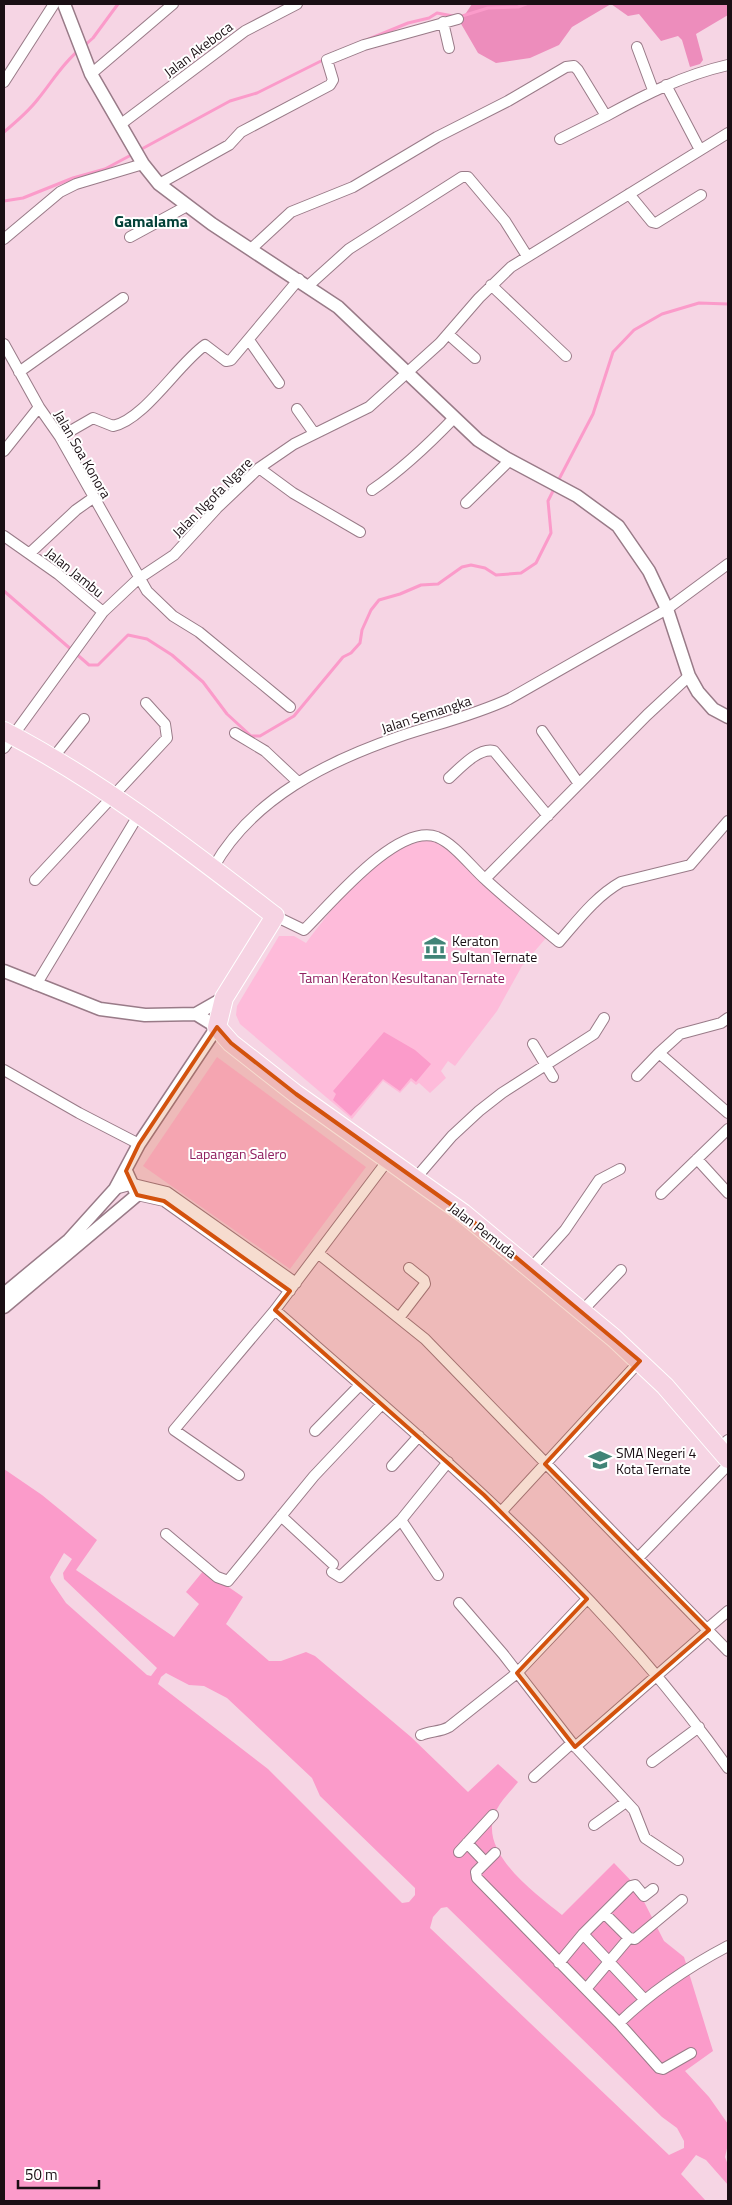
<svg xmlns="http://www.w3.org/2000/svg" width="732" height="2205" font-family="'Titillium Web',sans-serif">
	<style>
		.green { fill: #febbda }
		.forest { fill: #ed8dbc }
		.water { fill: #fb9bca }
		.pier { fill: #f6d5e4 }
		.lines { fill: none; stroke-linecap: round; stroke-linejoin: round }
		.stream { stroke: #fb9bca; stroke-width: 3 }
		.minor-casing { stroke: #997b88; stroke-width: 12 }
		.tertiary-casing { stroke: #997b88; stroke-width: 15 }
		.trunk-casing { stroke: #fff; stroke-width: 20 }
		.minor { stroke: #fff; stroke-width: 10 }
		.tertiary { stroke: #fff; stroke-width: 12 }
		.trunk { stroke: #f6d3e3; stroke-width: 18 }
		.marked { fill: #d3520d; fill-opacity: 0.2; stroke: #d3520d; stroke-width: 4; stroke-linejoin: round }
		.labels { text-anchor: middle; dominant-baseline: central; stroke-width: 4; stroke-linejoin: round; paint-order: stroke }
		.street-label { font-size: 14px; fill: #1a0f14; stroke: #fff }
		.poi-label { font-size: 14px; fill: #1a0f14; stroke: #fff; text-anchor: start }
		.park-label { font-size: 14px; fill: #8f2061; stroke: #fff }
		.quarter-label { font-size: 16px; font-weight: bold; fill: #034138; stroke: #fff }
	</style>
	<rect width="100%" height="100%" fill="#f6d5e4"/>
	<path class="green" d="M426,840L436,842L455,855L546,938L522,966L497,1011L455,1066L448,1061L441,1071L446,1078L430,1093L419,1083L416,1085L411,1081L400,1093L383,1081L352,1119L240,1024L236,1015L237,1006L279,936H294L306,943C331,910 359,873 396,851C405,846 416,843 426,840Z
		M217,1057L366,1167L290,1269L143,1166Z"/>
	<path class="forest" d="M472,4H728V15L696,34L703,60L700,64L690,67L682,40L678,36L661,41L639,14L628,16L611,4L572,27L559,45L530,58L496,63L478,53L460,22Z"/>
	<path class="water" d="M384,1032L415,1050L431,1064L416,1082L411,1078L400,1091L383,1079L351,1116L333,1100L336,1094L333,1091Z
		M4,1469L42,1495L97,1540L76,1570L174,1637L199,1604L186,1592L204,1570L243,1597L226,1624L269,1661H281L306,1652L315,1656L411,1737L468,1792L498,1764L518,1782C512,1790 502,1799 497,1809C474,1850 535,1893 562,1915L614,1863L636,1886L664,1941L684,1957L713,2051L685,2071L709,2097L728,2124V2144L725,2157L728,2165V2201H4Z"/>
	<path class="pier" d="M64,1553L72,1559L63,1573L64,1579L157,1668L151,1676L147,1675L66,1603L51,1581L50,1577Z
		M166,1673L189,1685L204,1686L227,1698L312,1778L320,1796L415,1888V1895L409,1902L402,1903L268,1769L158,1684L161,1677Z
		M447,1907L662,2117L677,2128L684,2141V2148L669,2155L430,1928L433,1917L441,1908Z
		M696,2155L706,2160L728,2185V2201H706L681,2174Z"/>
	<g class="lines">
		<path class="stream" d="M459,17L488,8L518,7L526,4
			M369,39L408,23L429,18L437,13L453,16
			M84,46L93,38L118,4
			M4,132C16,122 28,112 38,99C52,82 62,64 79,50
			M138,151L230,101L257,93L325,59
			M4,201L23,198L73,178L105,169L133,154
			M557,483L593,414L613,352L634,330L662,314L699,303L728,304
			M4,591L89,665H98L128,635L147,639L172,655L203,682L227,714L251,736H260L294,716L343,657L351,653L360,643L362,630L371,610L379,600L400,594L421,585L438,584L462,567L471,565L485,568L496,575L521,573L536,563L551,533L548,501L554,489"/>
		<defs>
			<path id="minor" d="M443,22L449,48
				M637,47L653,90
				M91,74L173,4
				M4,82L54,4
				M666,85L700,150
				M121,124L245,31L297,4
				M560,139L606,116
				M159,184L229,145L241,132L330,85L333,80L327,60L364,45L458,19
				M629,194L652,222L656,223L701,195
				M130,237L187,206
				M4,239L60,192L76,184L143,164
				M251,249L291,212L353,187L437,137L508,101L566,67L574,66L578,70L606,116C646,94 684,75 728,65
				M491,285L566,356
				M308,286L349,249L462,177H468L505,221L527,256
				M448,334L475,358
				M249,340L279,383
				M4,344L39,407L60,437L147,591L173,616L199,632L290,707
				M19,372L123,298
				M297,409L314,433
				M60,437L93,418L113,426C144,420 178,364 205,345L226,361L231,360L299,279
				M4,451L39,407
				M259,468L293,493L360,532
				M372,490C403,469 428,445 454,418
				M466,503L510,460
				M4,536L58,574L103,612
				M30,553L76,510L93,498
				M542,731L579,784
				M235,733L265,751L298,782
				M4,748L103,612L138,579L174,555L217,508L259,468L294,444L369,407L440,343L479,298L511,267L728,133
				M53,758L84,719
				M449,778C460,768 479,747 494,751L548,816
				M213,868C252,798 328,761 401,736C437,724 475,715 509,699L667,609L728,564
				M485,879L647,715L689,676
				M35,880L167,738L165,724L146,703
				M275,916L304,930C329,906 397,822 437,837C456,845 471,867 486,880C510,902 535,922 559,942C578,920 596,896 621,882L690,865L728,821
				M36,985L139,814
				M728,1018L721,1023L680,1034L659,1053L728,1113
				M533,1044L553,1077
				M4,1070L79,1113L139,1144
				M637,1076L659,1053
				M697,1159L728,1193
				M415,1179L452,1136L479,1111L502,1093L594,1034L604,1018
				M115,1189L134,1184L167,1192L296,1283
				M661,1194L728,1129
				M137,1195L164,1201L290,1291
				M319,1254L425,1339L728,1651
				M531,1268L565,1230L599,1180L620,1169
				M275,1310C437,1452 603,1591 728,1768
				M582,1311L621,1270
				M399,1318L425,1284L424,1280L409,1268
				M315,1431L360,1385
				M719,1448L728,1440
				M392,1466L419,1436
				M239,1475L174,1430L275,1310L388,1160
				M502,1511L640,1361
				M281,1516L333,1564
				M166,1534L217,1577L228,1581L314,1476L382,1404
				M638,1558L728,1465
				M332,1572L340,1577L401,1520
				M438,1575L401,1520L448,1462
				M459,1603L503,1654L572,1743L634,1810L645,1838L678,1860
				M707,1629L728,1611
				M421,1735C431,1731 440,1732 449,1727L517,1673L587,1599
				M575,1747L709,1630
				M652,1762L699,1727
				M534,1777L572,1743
				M594,1825L626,1802
				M467,1843L485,1862
				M459,1852L493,1815
				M495,1853L476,1872L477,1878L619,2023L659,2068L663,2069L691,2053
				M604,1913L629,1938L635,1939L682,1900
				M583,1934L644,1999
				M559,1963L583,1934L631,1886L635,1885L644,1896L653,1889
				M586,1989L629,1938
				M619,2023C652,1991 688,1967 728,1946"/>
			<path id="tertiary" d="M64,4L91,74L143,164L159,184L212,224L338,307L478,440L506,458L577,496L618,526L649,571L667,609L689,676L698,692L713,709L728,717
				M4,971L100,1009L145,1015L196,1014L217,1027L139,1144L115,1189L69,1240L4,1294
				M196,1014L224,998
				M4,1307L137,1195L126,1171"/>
			<path id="trunk" d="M4,731C102,782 188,849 275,916L224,998L217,1027L231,1043L296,1094L463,1213L614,1338L665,1386L728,1459"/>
		</defs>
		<use href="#minor" class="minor-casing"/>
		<use href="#tertiary" class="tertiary-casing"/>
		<use href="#trunk" class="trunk-casing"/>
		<use href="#minor" class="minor"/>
		<use href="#tertiary" class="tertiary"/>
		<use href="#trunk" class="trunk"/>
	</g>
	<path class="marked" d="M217,1027L231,1043L296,1094L463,1213L640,1361L545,1464L709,1630L575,1747L517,1673L587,1599L484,1495L275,1310L290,1291L164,1201L137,1195L126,1171L139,1144Z"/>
	<defs>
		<symbol id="museum-bare" viewBox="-9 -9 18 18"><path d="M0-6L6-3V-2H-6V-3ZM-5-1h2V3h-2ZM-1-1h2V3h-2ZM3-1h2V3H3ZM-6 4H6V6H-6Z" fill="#418477" stroke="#fff" stroke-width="2.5" paint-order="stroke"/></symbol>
		<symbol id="school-bare" viewBox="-9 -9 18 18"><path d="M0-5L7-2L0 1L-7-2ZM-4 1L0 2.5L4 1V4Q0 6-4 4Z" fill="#418477" stroke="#fff" stroke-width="2.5" paint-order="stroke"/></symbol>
	</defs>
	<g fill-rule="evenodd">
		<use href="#museum-bare" x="419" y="932" width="32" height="32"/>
		<use href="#school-bare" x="584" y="1444" width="32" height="32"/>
	</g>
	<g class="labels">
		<g class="street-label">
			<text transform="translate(198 49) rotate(-37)">Jalan Akeboca</text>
			<text transform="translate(83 454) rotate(60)">Jalan Soa Konora</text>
			<text transform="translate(212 497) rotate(-45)">Jalan Ngofa Ngare</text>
			<text transform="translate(75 572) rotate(39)">Jalan Jambu</text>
			<text transform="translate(426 714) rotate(-18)">Jalan Semangka</text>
			<text transform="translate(483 1230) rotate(38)">Jalan Pemuda</text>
		</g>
		<g class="poi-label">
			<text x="452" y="940">Keraton<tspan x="452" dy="16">Sultan Ternate</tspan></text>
			<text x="616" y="1452">SMA Negeri 4<tspan x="616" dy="16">Kota Ternate</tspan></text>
		</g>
		<g class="park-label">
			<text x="402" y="977">Taman Keraton Kesultanan Ternate</text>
			<text x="238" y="1153">Lapangan Salero</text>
		</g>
		<g class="quarter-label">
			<text x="151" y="221">Gamalama</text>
		</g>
	</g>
	<rect width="732" height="2205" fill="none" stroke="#1a0f14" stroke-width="10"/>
	<path d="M18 2180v8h81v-8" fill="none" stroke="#1a0f14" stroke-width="2.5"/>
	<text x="25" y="2180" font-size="15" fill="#1a0f14" stroke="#ffffff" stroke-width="4" paint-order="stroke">50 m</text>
</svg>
